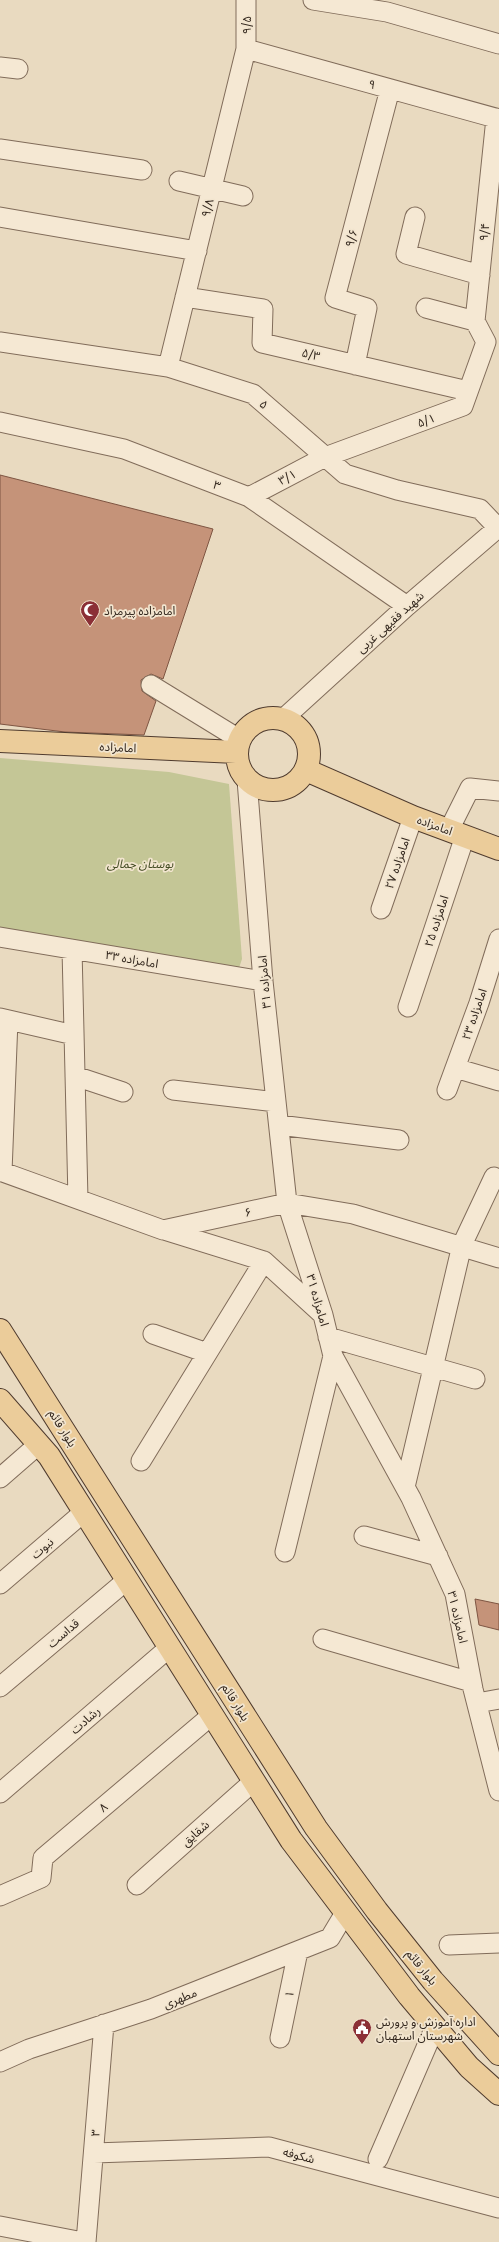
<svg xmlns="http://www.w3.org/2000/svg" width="499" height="2242" font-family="Merriweather,'Noto Sans Arabic',serif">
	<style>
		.green { fill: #c4c696 }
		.building { fill: #c59379; stroke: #7e5542 }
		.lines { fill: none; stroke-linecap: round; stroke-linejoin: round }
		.minor-casing { stroke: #816c5a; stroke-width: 21 }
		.major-casing { stroke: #4f3b2e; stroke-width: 24 }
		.minor { stroke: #f5e8d3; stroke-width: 19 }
		.major { stroke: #ebcc9a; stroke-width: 22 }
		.labels { text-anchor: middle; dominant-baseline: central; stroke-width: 3.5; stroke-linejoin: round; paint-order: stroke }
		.street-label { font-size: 12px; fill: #32261d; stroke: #f2e5cf }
		.poi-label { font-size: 12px; fill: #32261d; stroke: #f2e5cf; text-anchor: start }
		.park-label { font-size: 12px; font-style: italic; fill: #454d25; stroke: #f2e5cf }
	</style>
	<rect width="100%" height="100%" fill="#e9dac0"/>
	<path class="green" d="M0,758L169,772L229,784L242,959L237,974L0,931Z"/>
	<path class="building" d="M0,475L213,529L163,679L151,674L141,680L142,691L156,701L144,735L65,732L0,724Z
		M475,1599L499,1604V1630L479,1625Z"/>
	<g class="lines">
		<defs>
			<path id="minor" d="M313,0L387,12L499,44
				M246,49L499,119
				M0,67L18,69
				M0,149L142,170
				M179,181L243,196
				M0,217L197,251
				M415,217L406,254L480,275
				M185,297L263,309L262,343L468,391
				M426,308L475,321
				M0,342L168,367L253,394L345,474L397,490L480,509L498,528
				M486,342L475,321L496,118
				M355,365L367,308L335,298L390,89
				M168,367L246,49V0
				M0,422L124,449L249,497L407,606
				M249,497L325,457L463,406L486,342
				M151,685L239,739
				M283,719L407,606L499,527
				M247,780L263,981L287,1203L323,1315L333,1356L411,1498L455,1594L473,1689L499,1791
				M449,830L470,788L499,791
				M381,909L413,817
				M0,937L263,981
				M72,949L78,1199
				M408,1007L465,836
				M0,1018L74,1035
				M455,1068L499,1081
				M75,1076L123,1092
				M173,1090L276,1102
				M447,1090L479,1003L499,939
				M279,1125L399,1140
				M0,1171L163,1230L287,1203L353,1214L499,1258
				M2,1172L8,1020
				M164,1230L264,1261L322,1314
				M153,1334L207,1353
				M328,1337L475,1379
				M141,1461L264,1261
				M0,1478L39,1444
				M405,1487L462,1245L494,1177
				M364,1536L438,1556
				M285,1552L333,1356
				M0,1584L84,1512
				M323,1639L471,1682
				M0,1687L127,1580
				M477,1703L499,1699
				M0,1793L170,1647
				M137,1885L254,1781
				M0,1896L41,1878L43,1858L212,1715
				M449,1945L499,1943
				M280,2038L298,1951
				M0,2062L29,2049L151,2009L330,1938L345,1913
				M94,2153L269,2147L499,2208
				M378,2159L435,2027
				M0,2226L83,2242
				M86,2242L104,2024"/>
			<path id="major" d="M237 754a36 36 0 1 1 72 0a36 36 0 1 1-72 0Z
				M0,741L236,752
				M306,770L413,817L499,849
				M0,1330L316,1828L377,1911L433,1981L499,2054
				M0,1400L49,1456L291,1840L409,1996L469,2067L499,2094"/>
		</defs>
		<use href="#minor" class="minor-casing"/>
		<use href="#major" class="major-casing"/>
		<use href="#minor" class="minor"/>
		<use href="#major" class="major"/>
	</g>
	<defs>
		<symbol id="mosque-pin" viewBox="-11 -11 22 30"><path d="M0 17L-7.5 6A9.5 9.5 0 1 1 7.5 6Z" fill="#8b2f36" stroke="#f2e5cf"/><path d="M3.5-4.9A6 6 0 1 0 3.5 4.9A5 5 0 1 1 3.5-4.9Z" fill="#fff"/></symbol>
		<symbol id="civic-pin" viewBox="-11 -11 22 30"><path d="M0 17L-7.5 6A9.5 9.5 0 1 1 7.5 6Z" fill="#8b2f36" stroke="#f2e5cf"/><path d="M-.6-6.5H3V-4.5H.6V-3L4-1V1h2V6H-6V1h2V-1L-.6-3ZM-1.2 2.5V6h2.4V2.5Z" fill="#fff"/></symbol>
	</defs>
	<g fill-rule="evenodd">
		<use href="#mosque-pin" x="79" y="599" width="22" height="30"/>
		<use href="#civic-pin" x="351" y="2017" width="22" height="30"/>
	</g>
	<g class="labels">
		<g class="street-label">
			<text transform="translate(246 25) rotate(-90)">۹/۵</text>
			<text transform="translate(372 84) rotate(15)">۹</text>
			<text transform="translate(207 208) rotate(-76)">۹/۸</text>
			<text transform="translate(484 232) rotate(-84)">۹/۴</text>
			<text transform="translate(351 238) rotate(-75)">۹/۶</text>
			<text transform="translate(311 354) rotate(13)">۵/۳</text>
			<text transform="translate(264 404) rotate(41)">۵</text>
			<text transform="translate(426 420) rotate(-20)">۵/۱</text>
			<text transform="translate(287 477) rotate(-28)">۳/۱</text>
			<text transform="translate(217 485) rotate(21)">۳</text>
			<text transform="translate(390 622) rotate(-42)">شهید فقیهی غربی</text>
			<text transform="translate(118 747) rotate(3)">امامزاده</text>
			<text transform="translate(435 825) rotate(20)">امامزاده</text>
			<text transform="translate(397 863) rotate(-71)">امامزاده ۲۷</text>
			<text transform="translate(436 921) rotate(-72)">امامزاده ۲۵</text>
			<text transform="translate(132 959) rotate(10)">امامزاده ۳۳</text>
			<text transform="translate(264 982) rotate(-95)">امامزاده ۳۱</text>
			<text transform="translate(474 1014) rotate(-71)">امامزاده ۲۳</text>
			<text transform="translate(248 1212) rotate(-12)">۶</text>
			<text transform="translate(318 1300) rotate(74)">امامزاده ۳۱</text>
			<text transform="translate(63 1428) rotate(58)">بلوار قائم</text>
			<text transform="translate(42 1548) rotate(-41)">نبوت</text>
			<text transform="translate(458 1617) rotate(77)">امامزاده ۳۱</text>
			<text transform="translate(63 1633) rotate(-40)">قداست</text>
			<text transform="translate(236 1702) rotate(58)">بلوار قائم</text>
			<text transform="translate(85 1720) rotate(-41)">رشادت</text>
			<text transform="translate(103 1807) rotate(-40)">۸</text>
			<text transform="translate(195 1833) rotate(-41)">شقایق</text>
			<text transform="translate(422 1967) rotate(51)">بلوار قائم</text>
			<text transform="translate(289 1994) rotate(-79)">۱</text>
			<text transform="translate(180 1998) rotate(-22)">مطهری</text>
			<text transform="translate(95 2133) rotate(-85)">۳</text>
			<text transform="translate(299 2155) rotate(15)">شکوفه</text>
		</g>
		<g class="poi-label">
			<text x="104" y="610">امامزاده پیرمراد</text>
			<text x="376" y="2021">اداره آموزش و پرورش<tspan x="376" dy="14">شهرستان استهبان</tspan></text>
		</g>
		<g class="park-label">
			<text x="140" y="863">بوستان جمالی</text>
		</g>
	</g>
</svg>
